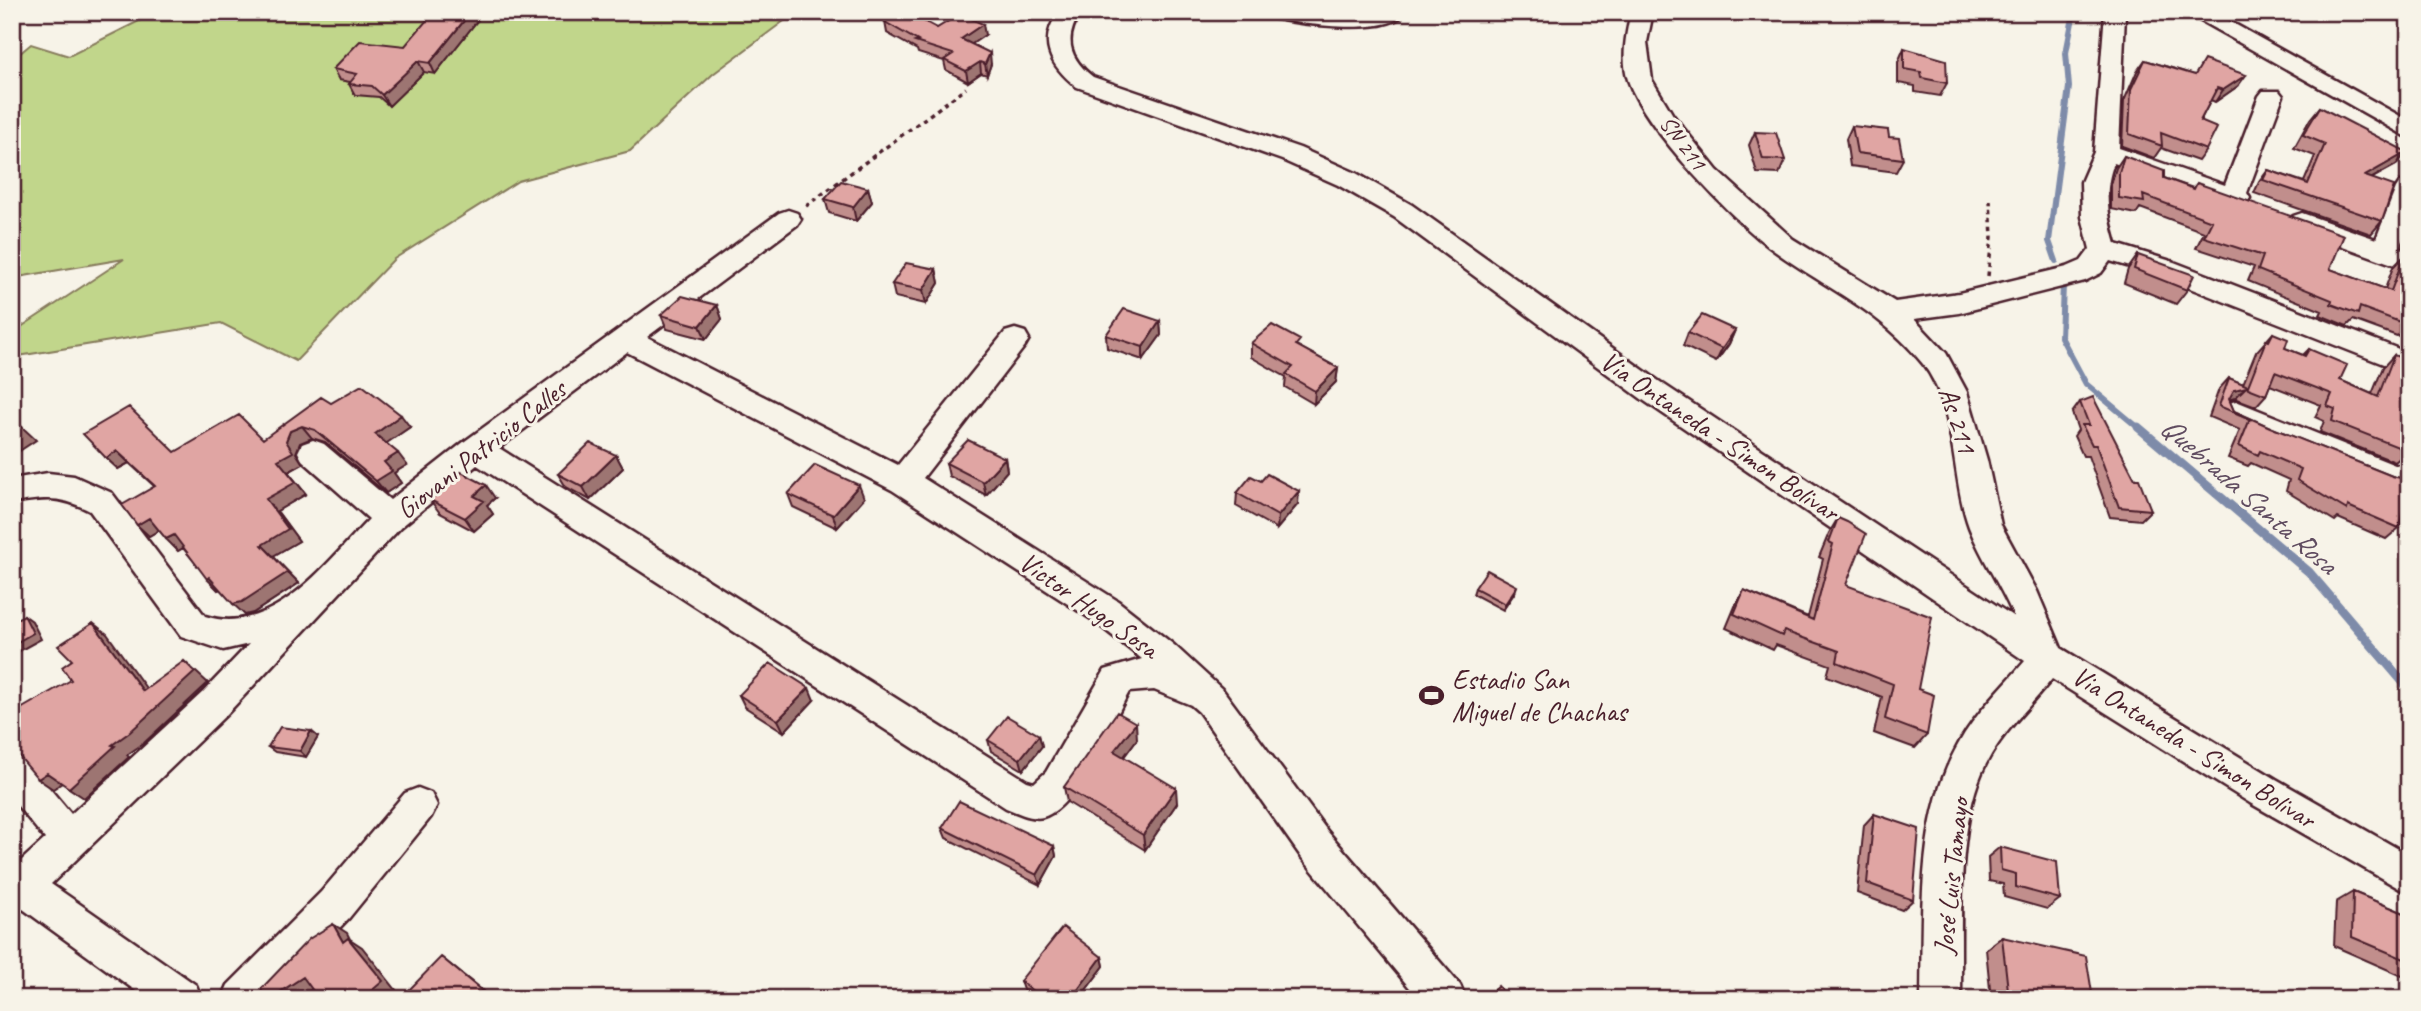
<svg xmlns="http://www.w3.org/2000/svg" width="2421" height="1011" font-family="Caveat,sans-serif">
	<style>
		.green { fill: #c1d68b; stroke: #867a5b; stroke-width: 2 }
		.lines { fill: none; stroke-linecap: round; stroke-linejoin: round }
		.stream-far1 { stroke: #7e8ba9; stroke-width: 6 }
		.stream { stroke: #7e8ba9; stroke-width: 9 }
		.minor-casing { stroke: #4a1f2b; stroke-width: 5 }
		.path { stroke: #4a1f2b; stroke-width: 3.5; stroke-dasharray: 4.5 4.5; stroke-linecap: butt }
		.minor { fill: #f7f3e8; fill-rule: evenodd }
		.wall { fill: #c18e8c; stroke: #4a1f2b; stroke-width: 2 }
		.shaded-wall { fill: #9d7472; stroke: #4a1f2b; stroke-width: 2 }
		.building { fill: #e0a5a3; stroke: #4a1f2b; stroke-width: 2 }
		.labels { text-anchor: middle; dominant-baseline: central; stroke-width: 6; stroke-linejoin: round; paint-order: stroke }
		.far-street-label { font-size: 23px; fill: #4a1f2b; stroke: #f7f3e8 }
		.street-label { font-size: 28px; fill: #4a1f2b; stroke: #f7f3e8 }
		.poi-label { font-size: 28px; fill: #4a1f2b; stroke: #f7f3e8; text-anchor: start }
		.water-label { font-size: 30px; font-style: italic; fill: #604c60; stroke: #f7f3e8 }
	</style>
	<rect width="100%" height="100%" fill="#f7f3e8"/>
	<filter id="ink" filterUnits="userSpaceOnUse"><feTurbulence type="fractalNoise" baseFrequency=".0143" numOctaves="2"/><feDisplacementMap in="SourceGraphic" scale="14" xChannelSelector="R" yChannelSelector="G"/><feConvolveMatrix kernelMatrix="1 2 1 2 8 2 1 2 1" color-interpolation-filters="sRGB"/></filter>
	<g filter="url(#ink)">
		<path class="green" d="M157,12H796L713,74L630,151L518,181L394,259L296,361L221,323L12,357V333L124,259L12,278V60L31,44L69,56Z"/>
		<g class="lines">
			<path class="stream-far1" d="M2056,261L2049,241L2069,87L2066,53L2074,12
				M2063,285L2061,337L2086,384L2140,429"/>
			<path class="stream" d="M2138,427L2309,572L2409,689"/>
			<defs>
				<path id="minor" d="M1059,12H1081C1063,39 1069,58 1093,77L1300,148L1356,173L1412,205L1663,384L2014,617C2001,586 1981,558 1969,527C1951,478 1957,408 1923,364C1881,311 1829,290 1776,252C1734,222 1645,129 1628,80C1621,59 1626,34 1631,12H1653L1647,42L1652,80L1673,115L1717,170L1793,239L1895,302L1959,293L2067,267L2081,261L2090,249L2082,217L2081,182L2094,152L2105,12H2123L2125,15L2119,148L2225,185L2259,96L2263,91H2279L2283,96L2247,193L2250,198L2246,204H2228L2114,163C2103,191 2108,216 2116,244L2174,262L2409,353V374L2154,274L2110,261L2101,273L2085,281L1959,313L1914,319L1946,353L1967,392L1987,460L2001,525L2037,591L2061,648L2276,779L2409,855V894L2250,803L2052,679C2030,707 2002,732 1986,764C1955,823 1962,932 1961,999H1921C1923,916 1916,819 1958,745C1975,713 2002,688 2025,661L1643,400L1394,217L1338,185L1282,160L1077,87C1050,66 1037,42 1059,12Z
					M1264,12H1406C1388,38 1294,23 1267,17Z
					M2185,12H2213L2409,121V138Z
					M2409,180V222L2399,248L2409,251V270L2293,228L2289,222L2293,216L2302,213L2376,239L2396,188L2400,182Z
					M788,210L797,213L801,219L797,225L647,337L898,465L1005,332L1015,329L1025,332L1029,339L1025,346L923,478L1118,601L1174,645L1223,690L1328,832L1460,985L1466,999H1419L1302,858L1199,712L1191,705L1154,690L1129,692C1112,722 1077,808 1043,817C1032,820 1016,812 1006,808L477,465L401,527L227,714L51,884L196,985L202,999H147L23,909L12,914V869L45,839L12,799V754L25,759L71,814L203,692L249,644L223,650L181,636L90,511C59,495 45,498 12,503V479L48,473L74,476L112,493L205,616C273,638 328,561 369,519L302,460L298,452L302,444L313,440L324,444L390,500L465,441L779,213ZM627,352L892,490L1094,621L1142,659L1105,670L1046,772L1034,783L1027,781L499,448Z
					M2236,401L2395,465L2409,467V491L2381,485L2225,420L2221,412L2225,404Z
					M418,788L431,793L437,805L431,817L349,918L271,999H222L228,985L321,892L405,793Z"/>
			</defs>
			<use href="#minor" class="minor-casing"/>
			<path class="path" d="M806,206L966,88
				M1988,276L1992,237L1990,200"/>
			<use href="#minor" class="minor"/>
		</g>
		<path class="wall" d="M448,12H484L435,74L424,72L389,106L379,97L355,95L349,84L350,82L339,80L333,69L405,46Z
			M885,22L985,35L971,44L991,64L987,75L981,73L968,82L946,70L944,61L918,53L917,50L887,33Z
			M1904,48L1947,83L1940,96L1915,92V86L1898,83V62Z
			M2145,60L2194,75L2238,86L2215,102L2211,100L2200,121L2206,150L2198,161L2161,148L2154,158L2122,146L2124,101L2137,71Z
			M2320,107L2396,165L2372,178L2382,221L2371,234L2254,193L2259,182L2268,170L2304,182L2315,156L2294,148L2310,119Z
			M1852,126L1889,137L1903,159L1896,172L1850,166L1846,139Z
			M1755,132L1785,160L1779,174L1757,173L1749,145Z
			M2124,156L2164,178L2193,188L2197,183L2330,269L2385,289L2393,267L2404,256L2408,325L2397,336L2353,320L2347,326L2320,315L2322,311L2248,281L2254,267L2196,248L2204,232L2140,208L2136,214L2111,209V184L2116,168Z
			M868,188L872,202L856,221L829,213L825,199Z
			M2138,255L2187,290L2176,304L2124,283L2128,269Z
			M936,269L939,283L926,304L895,297L892,284Z
			M717,305L722,319L706,339L667,329L661,315Z
			M1160,321L1161,335L1143,360L1107,348L1106,335Z
			M1735,330L1729,344L1716,362L1683,346L1688,333Z
			M2273,333L2285,348L2303,355L2309,349L2340,380L2372,394L2383,367L2394,355L2408,451L2395,462L2320,432L2324,421L2315,417L2321,405L2270,385L2266,395L2256,406L2235,398L2229,400L2234,411L2270,427L2392,476L2409,480V496L2405,499L2399,528L2386,539L2338,518L2335,521L2286,491L2289,480L2251,463L2248,466L2228,458L2240,430L2209,417L2219,389L2229,378L2243,384L2256,352Z
			M1251,343L1299,347L1338,368L1336,382L1314,404L1285,387L1286,377L1251,357Z
			M2080,402L2135,479L2151,510L2141,520L2110,517L2088,456H2083L2074,436L2078,430L2072,413Z
			M331,403L410,427L386,443L407,465L394,473L401,483L386,493L325,442L312,438L300,443L296,453L303,464L288,472L306,494L277,511L299,541L273,556L299,583L253,613L245,615L220,589L218,590L183,548L178,551L159,530L149,536L155,487L129,463L118,469L106,458L175,452L263,439Z
			M616,455L623,468L590,500L566,487L558,474Z
			M1005,458L1007,471L986,495L949,476L946,463Z
			M1237,493L1298,504L1277,529L1236,506Z
			M788,494L864,498L837,528L793,507Z
			M495,498L487,505L493,514L474,531L440,513L430,500Z
			M1838,518L1846,585L1918,689L1927,735L1915,748L1874,733L1882,697L1827,676L1830,665L1776,645L1773,650L1726,628L1736,604L1744,590L1808,617L1823,559L1819,557L1829,533Z
			M1475,588L1515,592L1503,610L1473,594Z
			M739,695L814,700L784,732L745,707Z
			M311,731L318,737L306,757L275,752L268,747Z
			M1039,735L1042,746L1023,770L991,751L988,740Z
			M1137,739L1124,757L1177,803L1145,850L1067,802L1064,787Z
			M1874,814L1913,900L1902,910L1857,893L1864,825Z
			M942,828L1054,846L1056,856L1040,885L946,838Z
			M2000,847L2060,899L2047,909L2004,897L2003,884L1989,881L1988,857Z
			M2353,892L2409,915V979L2334,946L2336,902Z
			M2002,937L2092,993L2120,999H1991L1986,949Z
			M1102,957L1104,966L1079,999H1035L1023,990L1020,981Z"/>
		<path class="shaded-wall" d="M471,12H484L435,74L430,63Z
			M983,24L985,35L963,50L961,39Z
			M990,53L991,64L987,75L985,64Z
			M418,61L424,72L389,106L382,95Z
			M980,62L981,73L968,82L966,71Z
			M2246,75L2238,86L2215,102L2223,90Z
			M2407,152L2396,165L2354,188L2365,176Z
			M868,188L872,202L856,221L853,207Z
			M936,269L939,283L926,304L923,290Z
			M717,305L722,319L706,339L700,326Z
			M1160,321L1161,335L1143,360V347Z
			M1735,330L1729,344L1716,362L1722,349Z
			M1338,368L1336,382L1314,404L1315,391Z
			M2246,387L2235,398L2224,401L2234,390Z
			M401,415L410,427L384,445L375,434Z
			M302,426L312,438L300,443L296,453L303,464L288,472L306,494L277,511L299,541L273,556L262,545L266,499L278,460L290,431Z
			M22,427L36,440L12,456V433Z
			M117,451L129,463L118,469L106,458Z
			M398,453L407,465L394,473L401,483L386,493L376,481L384,462Z
			M616,455L623,468L590,500L583,487Z
			M1005,458L1007,471L986,495L983,482Z
			M486,485L495,498L487,505L493,514L474,531L465,518L474,496Z
			M859,485L864,498L837,528L833,515Z
			M1299,491L1298,504L1277,529L1278,516Z
			M149,518L161,529L149,536L137,525Z
			M174,535L186,546L178,551L166,539Z
			M288,572L299,583L253,613L245,615L233,604Z
			M209,577L220,589L218,590L207,579Z
			M1517,586L1515,592L1503,610L1505,604Z
			M24,615L32,621L41,639L12,655V645Z
			M93,623L107,634L156,702L143,691Z
			M184,661L208,683L144,743L127,755L129,757L84,798L69,788L112,745Z
			M809,688L814,700L784,732L778,720Z
			M1136,723L1137,739L1116,767L1114,751Z
			M311,731L318,737L306,757L300,751Z
			M1039,735L1042,746L1023,770L1020,759Z
			M47,773L62,783L53,789L38,779Z
			M1176,788L1177,803L1145,850L1143,835Z
			M1054,846L1056,856L1040,885L1037,875Z
			M333,924L347,933L350,939L362,947L396,990L386,999H362L343,942Z
			M441,957L493,999H475Z
			M1102,957L1104,966L1079,999H1071Z
			M303,977L317,986L297,999H269Z"/>
		<path class="building" d="M448,12H471L430,63L418,61L382,95L372,86L349,84L357,74L333,69L360,41L405,46L432,14H445Z
			M902,12H907L937,28L960,14L983,24L961,39L990,53L985,64L980,62L966,71L944,60L953,54L915,42L918,41L885,22Z
			M1904,48L1946,60L1947,83L1922,78L1921,72L1904,69Z
			M2145,60L2195,75L2204,60L2246,75L2223,90L2217,88L2200,121L2217,128L2206,150L2161,133L2162,146L2129,134L2131,89Z
			M2320,107L2407,152L2365,176L2394,186L2382,221L2263,180L2268,170L2308,184L2325,144L2303,135Z
			M1852,126L1888,130L1889,137L1899,138L1903,159L1857,153Z
			M1755,132L1776,133L1785,160L1763,159Z
			M2124,156L2164,171V178L2194,189L2197,183L2344,235L2330,269L2391,291L2404,256L2409,258L2408,325L2360,307L2358,314L2331,304L2332,300L2258,270L2263,256L2204,237L2212,221L2143,195L2144,202L2119,198V173Z
			M841,181L868,188L853,207L825,199Z
			M2138,255L2194,275L2187,290L2134,269Z
			M906,263L936,269L923,290L892,284Z
			M682,296L717,305L700,326L661,315Z
			M1124,309L1160,321L1143,347L1106,335Z
			M1702,315L1735,330L1722,349L1688,333Z
			M1272,325L1300,340L1296,345L1338,368L1315,391L1286,374L1293,367L1251,343Z
			M2273,333L2288,339L2285,348L2305,356L2309,349L2347,365L2340,380L2378,397L2394,355L2409,361V413L2405,424L2409,426V448L2408,451L2332,421L2335,409L2327,406L2332,394L2275,372L2266,395L2246,387L2234,390L2229,399L2234,411L2270,427L2392,476L2409,480V492L2407,491L2399,528L2348,506L2347,510L2297,480L2301,469L2260,451L2258,455L2239,446L2250,419L2219,406L2229,378L2248,386L2266,340L2269,341Z
			M362,385L401,415L375,434L398,453L384,462L392,471L376,481L315,430L302,426L290,431L286,441L293,452L278,460L296,482L266,499L288,529L262,545L288,572L242,602L233,604L209,577L207,579L174,535L166,539L149,518L137,525L122,505L155,486L117,451L106,458L83,434L129,407L175,452L239,415L263,439L321,397L331,403Z
			M2093,397L2135,479H2139L2151,510L2119,507L2096,445H2092L2082,425H2089L2080,402Z
			M12,419L22,427L12,433Z
			M968,440L1005,458L983,482L946,463Z
			M590,443L616,455L583,487L558,474Z
			M815,465L859,485L833,515L788,494Z
			M461,472L486,485L474,496L484,501L465,518L430,500Z
			M1267,474L1299,491L1278,516L1237,493L1251,476L1261,481Z
			M1838,518L1847,522L1866,534L1846,585L1932,617L1918,689L1934,695L1927,735L1885,719L1893,684L1837,662L1839,651L1784,631L1782,636L1734,614L1744,590L1813,620L1833,544L1829,542Z
			M1487,570L1517,586L1505,604L1475,588Z
			M24,615L33,633L12,645V621Z
			M93,623L143,691L184,661L195,672L130,732L112,745L115,746L69,788L47,773L38,779L14,750L12,747V714L71,680L62,667L72,660L58,646Z
			M770,663L809,688L778,720L739,695Z
			M1117,712L1136,723L1114,751L1176,788L1143,835L1064,787Z
			M1007,716L1039,735L1020,759L988,740Z
			M280,727L311,731L300,751L268,747Z
			M959,801L1054,846L1037,875L942,828Z
			M1874,814L1919,829L1913,900L1867,883Z
			M2000,847L2057,862L2060,899L2016,887V874L2001,870Z
			M2353,892L2409,915V961L2352,937Z
			M333,924L343,942L348,938L383,981L362,999H319L303,977L269,999H265L261,989L309,939Z
			M1063,927L1102,957L1071,999H1043L1020,981Z
			M2002,937L2086,956L2092,993L2120,999H2009Z
			M441,957L482,991L475,999H420L409,990Z
			M1498,986L1509,999H1484Z
			M1528,991L1539,999H1523Z"/>
	</g>
	<defs>
		<symbol id="stadium-bare" viewBox="-9 -9 18 18"><path d="M0-5a6.5 5 0 1 0 0 10a6.5 5 0 1 0 0-10ZM-3.5-1.8h7v3.6h-7Z" fill="#4a1f2b" stroke="#f7f3e8" stroke-width="2.5" paint-order="stroke"/></symbol>
	</defs>
	<g fill-rule="evenodd">
		<use href="#stadium-bare" x="1414" y="678" width="35" height="35"/>
	</g>
	<g class="labels">
		<g class="far-street-label">
			<text transform="translate(1683 143) rotate(53)">SN 211</text>
		</g>
		<g class="street-label">
			<text transform="translate(1958 420) rotate(72)">As 211</text>
			<text transform="translate(1720 436) rotate(34)">Via Ontaneda - Simon Bolivar</text>
			<text transform="translate(481 449) rotate(-38)">Giovani Patricio Calles</text>
			<text transform="translate(1089 605) rotate(35)">Victor Hugo Sosa</text>
			<text transform="translate(2194 747) rotate(32)">Via Ontaneda - Simon Bolivar</text>
			<text transform="translate(1951 876) rotate(-84)">José Luis Tamayo</text>
		</g>
		<g class="poi-label">
			<text x="1452" y="679">Estadio San<tspan x="1452" dy="32">Miguel de Chachas</tspan></text>
		</g>
		<g class="water-label">
			<text transform="translate(2249 495) rotate(41)">Quebrada Santa Rosa</text>
		</g>
	</g>
	<rect width="2421" height="1011" fill="none" stroke="#f7f3e8" stroke-width="42"/>
	<rect x="21" y="21" width="2379" height="969" fill="none" stroke="#4a1f2b" stroke-width="2.5" filter="url(#ink)"/>
</svg>
